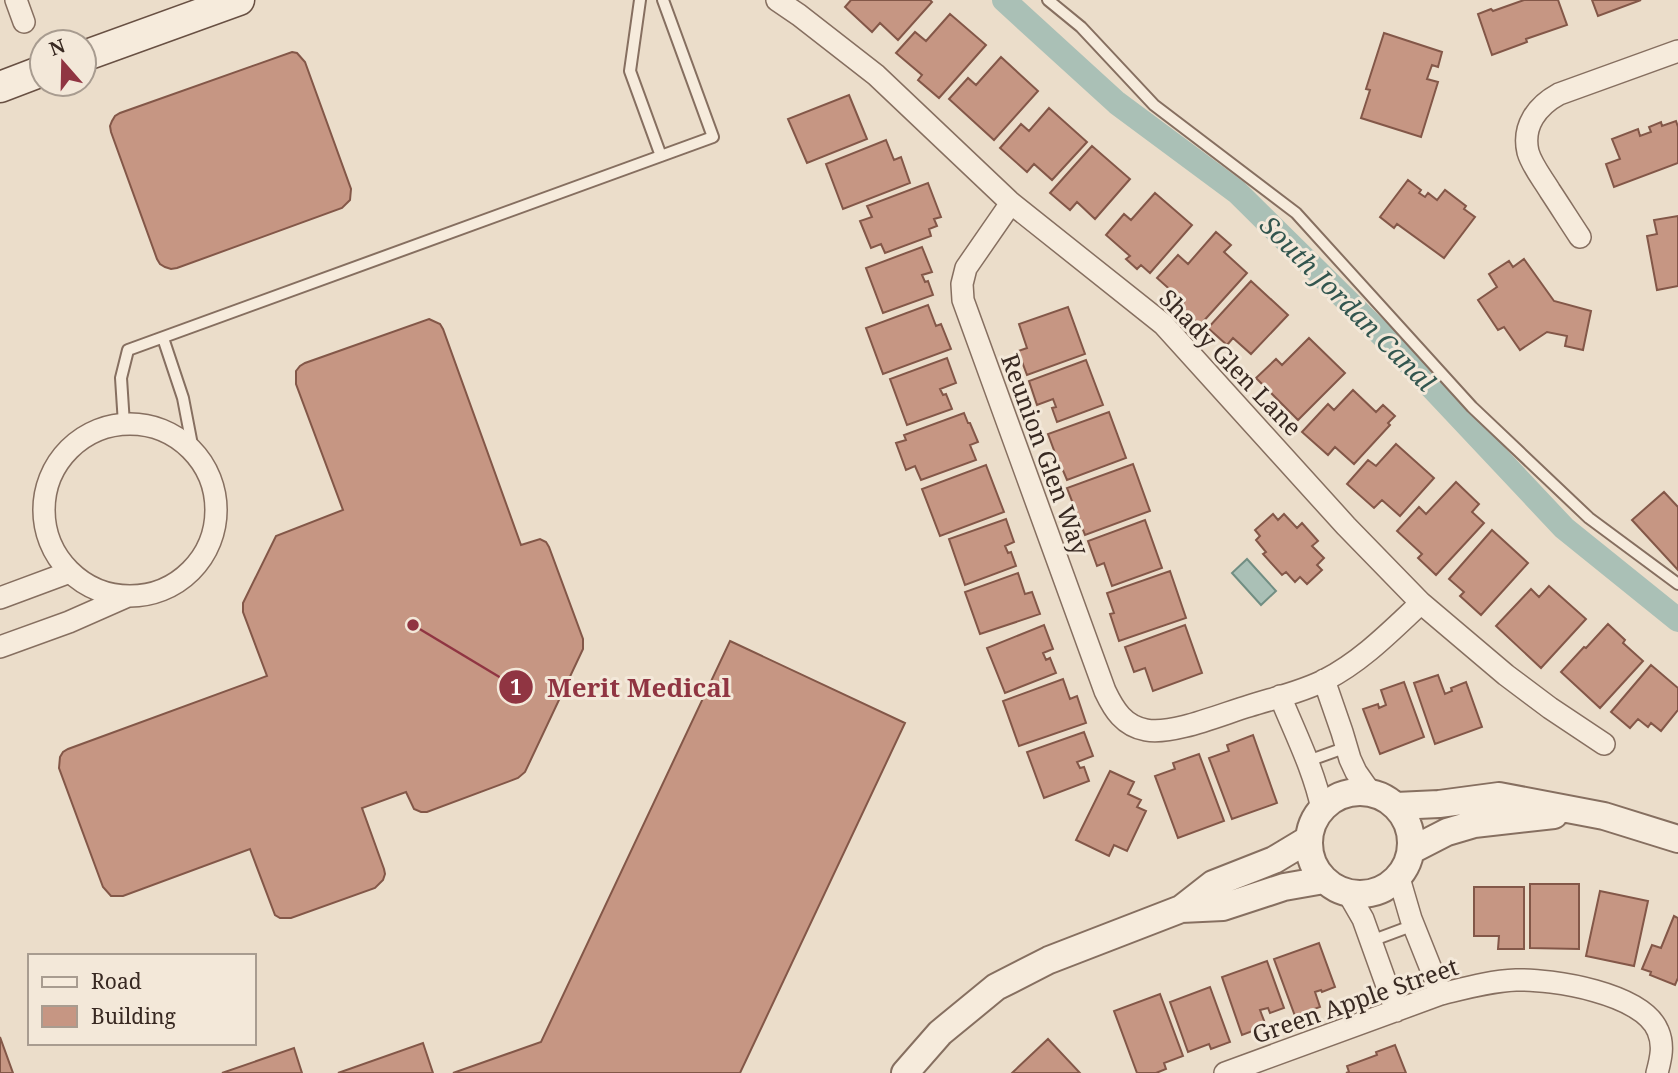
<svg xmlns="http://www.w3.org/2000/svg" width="1678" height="1073" font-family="'Noto Serif',serif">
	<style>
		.water { fill: #aac0b6; stroke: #718e83; stroke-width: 2 }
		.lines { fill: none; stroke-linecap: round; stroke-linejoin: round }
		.canal { stroke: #aac0b6; stroke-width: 24 }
		.building { fill: #c69683; stroke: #835748; stroke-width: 2 }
		.service-casing { stroke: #866f60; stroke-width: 14 }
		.minor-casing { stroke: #866f60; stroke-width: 24 }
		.tertiary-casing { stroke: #866f60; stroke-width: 30 }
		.secondary-casing { stroke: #685043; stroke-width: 33 }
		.service { stroke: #f6ebdc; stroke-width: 10 }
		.minor { stroke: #f6ebdc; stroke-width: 21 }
		.tertiary { stroke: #f6ebdc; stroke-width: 26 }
		.secondary { stroke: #f6ebdc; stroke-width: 30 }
		.labels { text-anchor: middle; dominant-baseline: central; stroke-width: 6; stroke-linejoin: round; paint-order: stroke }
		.street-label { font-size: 24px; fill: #382922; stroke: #f3e8d9 }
		.water-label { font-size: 26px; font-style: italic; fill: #32564f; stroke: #f3e8d9 }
		.leader { fill: none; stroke: #903542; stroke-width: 2.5 }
		.callout-dot { fill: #903542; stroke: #f3e8d9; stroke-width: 2.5 }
		.mark-label { font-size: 21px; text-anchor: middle; font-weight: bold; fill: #fff }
		.callout-label { font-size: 26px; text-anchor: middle; font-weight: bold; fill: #903542; stroke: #f3e8d9; stroke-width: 6; stroke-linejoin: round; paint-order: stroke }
	</style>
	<rect width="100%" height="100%" fill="#ebddca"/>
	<path class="water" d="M1247,559L1276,591L1261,605L1232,573Z"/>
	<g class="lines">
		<path class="canal" d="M1004,0L1117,103L1237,192L1391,344L1564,528L1678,620"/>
	</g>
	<path class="building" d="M851,0H930L932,2L898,40L880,23L872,32L845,7Z
		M1524,0H1558L1567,25L1526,39L1527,42L1492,55L1478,14L1491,9L1493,11Z
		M1592,0H1641L1598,16Z
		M950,14L986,45L939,98L918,80L922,75L896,53L915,32L926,41Z
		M1384,33L1442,52L1438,67L1432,65L1427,79L1438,82L1421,137L1361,118L1370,90L1366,89Z
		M292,52L297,53L305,62L351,189L350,200L342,208L177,268L171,269L165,267L160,264L157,259L111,132L110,126L112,121L115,116L120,113Z
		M1001,57L1038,91L994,140L949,99L968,78L976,85Z
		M849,95L867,139L807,163L788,119Z
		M1049,108L1087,142L1052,180L1034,164L1027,172L1000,148L1021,124L1029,131Z
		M1676,121L1678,127V163L1614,187L1606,164L1620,159L1612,139L1638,129L1640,136L1651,132L1649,127L1661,122L1662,126Z
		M886,140L894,160L901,157L910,183L843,209L826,164Z
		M1092,146L1130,179L1095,219L1077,202L1070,210L1050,193Z
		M1408,180L1421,190L1419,193L1425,197L1428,193L1437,200L1445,190L1466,206L1464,209L1475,217L1444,258L1397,224L1394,228L1380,217Z
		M928,183L941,217L934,219L937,226L929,229L931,236L885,253L881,244L871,248L860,221L872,217L867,206Z
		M1155,193L1192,225L1150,273L1141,265L1137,269L1126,259L1130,256L1106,235L1124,214L1131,220Z
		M1678,216V286L1657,290L1647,236L1657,234L1654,220Z
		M1216,232L1231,245L1224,252L1247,273L1200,325L1179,307L1184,302L1157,278L1178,255L1188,264Z
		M922,247L932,272L922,275L925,282L928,281L933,295L883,313L866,268Z
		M1524,259L1554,301L1591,311L1583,350L1565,346L1567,336L1547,332L1520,350L1504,327L1498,330L1478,300L1497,287L1489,274L1509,261L1513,267Z
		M1251,281L1288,315L1251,354L1233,338L1227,345L1208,328Z
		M928,305L936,326L941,324L951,349L883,374L866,328Z
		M1068,307L1085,354L1027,375L1018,351L1027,348L1019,324Z
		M429,319L440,324L443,329L521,545L540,539L546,542L549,547L583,639V649L525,772L518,778L427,812H421L414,809L406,792L362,808L384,869L385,874L383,880L375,888L291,918H280L275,915L250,849L123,896H111L103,887L59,768L60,757L63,752L68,749L267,676L243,612V603L276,536L343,510L296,384V371L300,366L305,363Z
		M1309,338L1345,373L1298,420L1256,378L1276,359L1282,365Z
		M947,358L956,383L940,389L943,395L946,394L952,409L907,425L890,379Z
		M1086,360L1103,405L1057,422L1052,408L1056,407L1053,399L1037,405L1029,381Z
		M1353,390L1376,412L1383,405L1395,416L1388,423L1390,425L1354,464L1335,447L1328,455L1302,432L1328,404L1334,410Z
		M1109,412L1126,458L1067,480L1062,468L1057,470L1051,455L1055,453L1048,434Z
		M964,413L968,423H970L978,442L970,445L976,460L921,480L915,466L906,470L896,443L906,440L904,435Z
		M1396,444L1434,478L1400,516L1382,500L1374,508L1347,484L1368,460L1376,466Z
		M1133,464L1150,511L1085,535L1067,488Z
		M986,465L1004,512L940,536L922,489Z
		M1456,482L1479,504L1472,512L1484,523L1436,575L1418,558L1422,554L1397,531L1419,507L1426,514Z
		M1664,492L1678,507V570L1632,520Z
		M1273,514L1278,520L1284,514L1297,528L1302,523L1318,541L1312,546L1324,558L1317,565L1322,570L1307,584L1300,577L1295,582L1286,572L1282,575L1263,554L1266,552L1256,540L1260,536L1255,530Z
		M1006,519L1014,542L1005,546L1008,553L1011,552L1016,566L965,585L949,539Z
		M1145,520L1162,568L1112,586L1104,563L1097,566L1088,541Z
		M1492,530L1528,563L1481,615L1460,596L1464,592L1449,579Z
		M1170,571L1186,618L1119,641L1110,614L1114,613L1107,593Z
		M1018,573L1025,594L1032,592L1040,614L980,634L965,592Z
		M1549,586L1586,619L1541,668L1496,626L1531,589L1539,597Z
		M1608,624L1625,640L1623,643L1643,661L1600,708L1561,672L1584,647L1586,648Z
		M1044,625L1053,649L1043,653L1046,660L1050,658L1056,673L1005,693L987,648Z
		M1185,625L1202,673L1153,691L1145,668L1134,672L1125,647Z
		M730,641L905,723L740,1073H453L541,1042Z
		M1651,665L1678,688V710L1661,731L1651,723L1648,727L1638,719L1630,728L1611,712Z
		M1438,675L1445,694L1452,691L1451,688L1466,682L1482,727L1435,744L1414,683Z
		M1063,679L1070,699L1077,696L1086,723L1019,746L1003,701Z
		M1404,682L1424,737L1380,754L1363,709L1378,704L1379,708L1386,705L1381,690Z
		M1084,732L1093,756L1077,762L1080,768L1084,767L1089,781L1044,798L1027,752Z
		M1253,735L1277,803L1232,819L1209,758L1229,751L1227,745Z
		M1199,754L1224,821L1178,838L1155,776L1175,769L1173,763Z
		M1110,771L1134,782L1128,794L1141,800L1137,807L1146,811L1127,851L1114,845L1109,856L1076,840Z
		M1530,884H1579V949L1530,948Z
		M1474,887H1524V949H1498L1499,936H1474Z
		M1600,891L1648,901L1634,966L1586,956Z
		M1674,916L1678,918V978L1675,985L1650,975L1651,972L1642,969L1652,945L1661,948Z
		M1319,943L1335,987L1322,992L1321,990L1315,992L1320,1007L1295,1016L1274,959Z
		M1267,961L1284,1008L1270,1013L1268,1008L1260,1010L1266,1026L1242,1035L1222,977Z
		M1210,987L1230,1042L1211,1049L1209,1044L1188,1052L1170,1002Z
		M1160,994L1183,1056L1164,1063L1166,1069L1156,1073H1137L1114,1011Z
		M0,1037L13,1073H0Z
		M1048,1039L1080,1073H1012Z
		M423,1043L433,1073H338Z
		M1395,1045L1406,1073H1346L1349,1072L1347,1066L1377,1055L1376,1052Z
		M294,1048L302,1073H222Z"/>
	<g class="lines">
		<defs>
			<path id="service" d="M640,0L630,71L661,156
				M1048,0L1081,27L1154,105L1296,213L1472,407L1589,518L1678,584
				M163,338L183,398L193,450
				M124,424L121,378L128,350L713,137L663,0
				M1308,761L1347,747
				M1371,941L1414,925"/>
			<path id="minor" d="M16,0L24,22
				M777,0L799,15L876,75L1011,203L1163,324L1346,526L1421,603L1506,675L1550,708L1604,744
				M1011,203L966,268L962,284L963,300L1105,691C1114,710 1124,726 1146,730C1173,735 1222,714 1249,706C1274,698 1302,692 1325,680C1362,661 1391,631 1421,603
				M1580,237C1570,222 1560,206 1550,191C1543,179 1532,166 1528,152C1522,126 1537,106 1559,94L1678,51
				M44 510a86 86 0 1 1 172 0a86 86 0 1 1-172 0Z
				M0,598L70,572
				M0,647L69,622L128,596
				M1324,680L1342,732L1350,759L1356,772L1370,792
				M1280,696C1295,733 1314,770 1322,809
				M1399,878L1411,919L1441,994
				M1348,893L1363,919L1396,1011
				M1225,1073L1441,994C1466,988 1491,981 1516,980C1552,979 1643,993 1658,1031C1664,1045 1661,1058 1657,1073"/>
			<path id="tertiary" d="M1309 843a51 51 0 1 1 102 0a51 51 0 1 1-102 0Z
				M1396,806L1439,804L1499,796L1604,816L1678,839
				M1412,850L1447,832L1474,824L1554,815
				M1181,909L1223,907L1284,887L1324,880
				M905,1073L940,1033L996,987L1049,960L1181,909L1213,884L1274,860L1309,839"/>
			<path id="secondary" d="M84,56L239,0
				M0,87L42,71"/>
		</defs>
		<use href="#service" class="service-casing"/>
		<use href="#minor" class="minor-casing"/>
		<use href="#tertiary" class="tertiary-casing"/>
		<use href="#secondary" class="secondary-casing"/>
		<use href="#service" class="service"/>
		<use href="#minor" class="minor"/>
		<use href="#tertiary" class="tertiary"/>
		<use href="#secondary" class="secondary"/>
	</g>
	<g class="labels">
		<g class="street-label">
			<text transform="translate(1231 362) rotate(46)">Shady Glen Lane</text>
			<text transform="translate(1046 454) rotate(70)">Reunion Glen Way</text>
			<text transform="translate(1355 1000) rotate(-19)">Green Apple Street</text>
		</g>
		<g class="water-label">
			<text transform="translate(1348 303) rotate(45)">South Jordan Canal</text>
		</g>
	</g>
	<path class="leader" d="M413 625L516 687"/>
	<g class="callout-dot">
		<circle cx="413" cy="625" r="7"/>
		<circle cx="516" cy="687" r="18"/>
	</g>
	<g class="mark-label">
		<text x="516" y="695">1</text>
	</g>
	<g class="callout-label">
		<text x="639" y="697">Merit Medical</text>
	</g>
	<rect x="28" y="954" width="228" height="91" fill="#f3e8d9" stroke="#a89c90" stroke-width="2"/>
	<rect x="42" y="977" width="35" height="10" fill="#f6ebdc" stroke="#a89c90" stroke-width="2"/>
	<text x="91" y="989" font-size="21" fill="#382922">Road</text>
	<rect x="42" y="1006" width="35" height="21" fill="#c69683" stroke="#a89c90" stroke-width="2"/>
	<text x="91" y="1024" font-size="21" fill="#382922">Building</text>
	<g transform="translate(63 63) rotate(340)"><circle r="33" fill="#f3e8d9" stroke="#a89c90" stroke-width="2"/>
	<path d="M0-5L12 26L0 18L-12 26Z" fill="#903542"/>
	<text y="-10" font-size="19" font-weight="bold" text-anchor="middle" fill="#382922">N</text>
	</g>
</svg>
